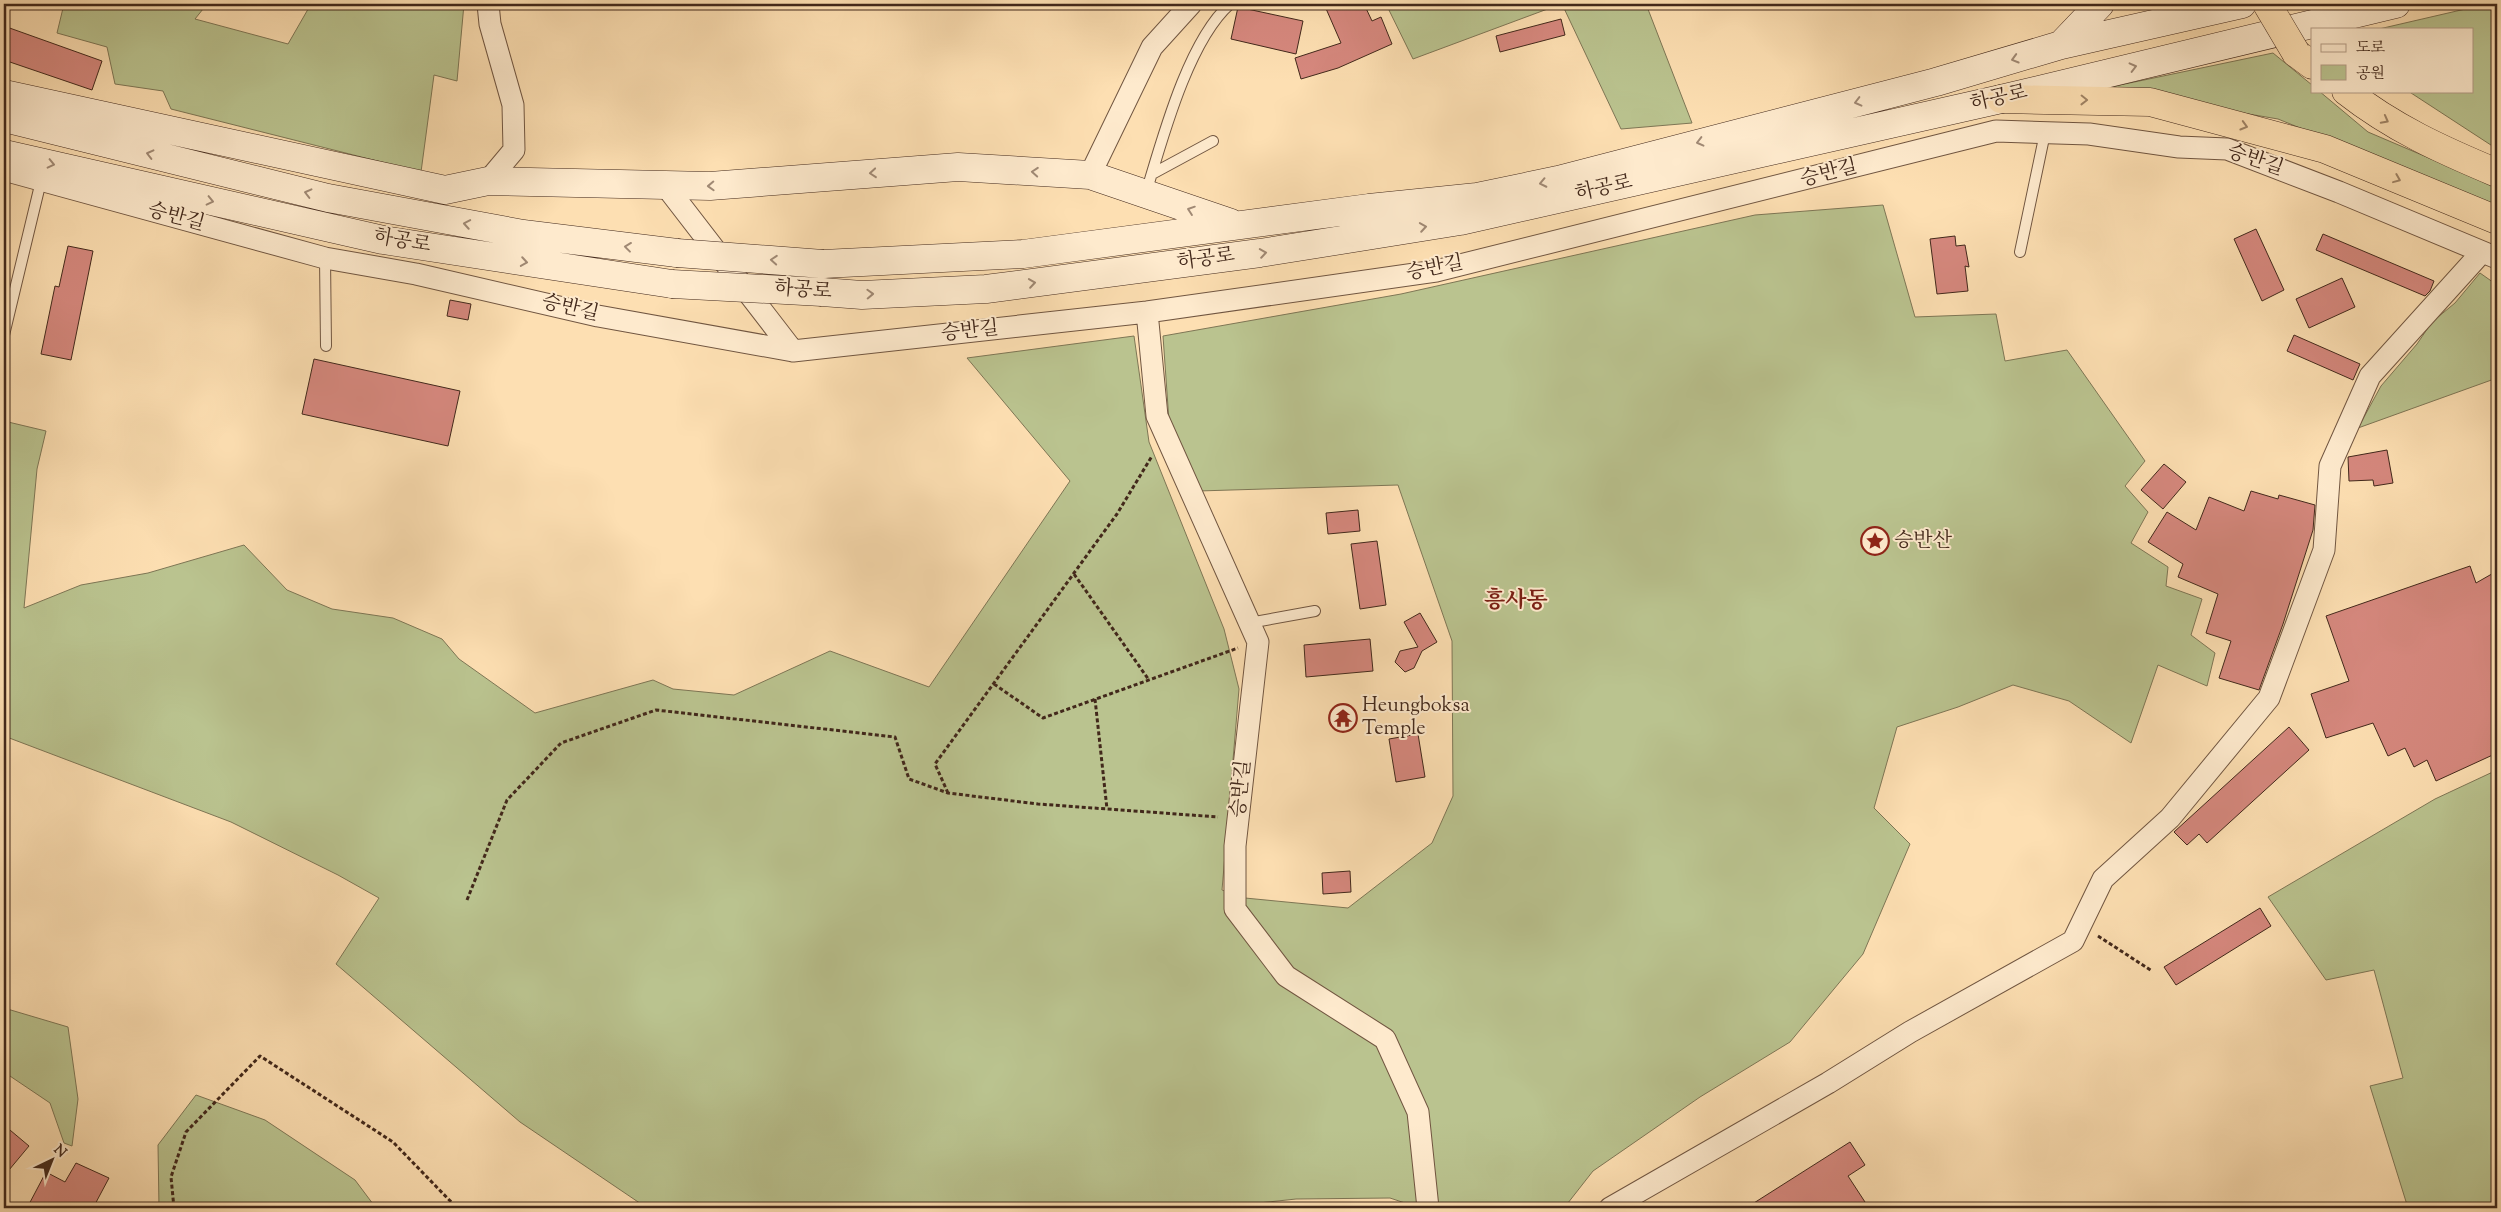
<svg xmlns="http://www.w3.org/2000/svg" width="2501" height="1212" font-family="'Sorts Mill Goudy','Noto Serif KR',serif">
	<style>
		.green { fill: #bac38f; stroke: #7e7655 }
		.building { fill: #d6887e; stroke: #42281b }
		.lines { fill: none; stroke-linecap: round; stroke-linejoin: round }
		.lane-casing { stroke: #715641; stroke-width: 12 }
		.street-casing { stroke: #715641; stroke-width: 23 }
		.secondary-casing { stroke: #42281b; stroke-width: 29 }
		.highway-casing { stroke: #42281b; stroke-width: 29 }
		.path { stroke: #42281b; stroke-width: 3; stroke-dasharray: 4 2.5; stroke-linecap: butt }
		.lane { stroke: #feeacd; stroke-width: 10 }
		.street { stroke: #feeacd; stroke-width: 21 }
		.secondary { stroke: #feeacd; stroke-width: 28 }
		.highway { stroke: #fddfb2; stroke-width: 28 }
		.secondary-bridge-casing { stroke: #42281b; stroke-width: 29; stroke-linecap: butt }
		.highway-bridge-casing { stroke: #42281b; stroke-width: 29; stroke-linecap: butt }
		.secondary-bridge { stroke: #feeacd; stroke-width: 28 }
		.highway-bridge { stroke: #fddfb2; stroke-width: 28 }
		.oneway { stroke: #a08974 }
		.oneway2 { stroke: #a08466 }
		.labels { text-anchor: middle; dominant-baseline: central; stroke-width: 4; stroke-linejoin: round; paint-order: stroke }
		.street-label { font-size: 20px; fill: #42281b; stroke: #feeacd }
		.poi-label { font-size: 20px; fill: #42281b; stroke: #feeacd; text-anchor: start }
		.quarter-label { font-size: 22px; font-weight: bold; fill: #7a1f14; stroke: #feeacd }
	</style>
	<rect width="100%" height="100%" fill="#fddfb2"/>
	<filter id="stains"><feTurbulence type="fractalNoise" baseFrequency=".004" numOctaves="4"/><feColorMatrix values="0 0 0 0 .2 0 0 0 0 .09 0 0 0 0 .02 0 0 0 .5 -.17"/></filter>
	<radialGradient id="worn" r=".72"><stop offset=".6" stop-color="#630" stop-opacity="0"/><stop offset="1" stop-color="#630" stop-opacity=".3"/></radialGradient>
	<path class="green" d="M64,4H207L195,19L288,44L311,4H464L457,81L434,75L421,172L171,109L163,91L115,84L107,47L57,33Z
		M1386,4H1561L1413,59Z
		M1562,4H1646L1692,123L1621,129Z
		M2487,4H2497V149L2408,91H2472V29H2379Z
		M2273,53L2312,85V91H2319L2368,132L2497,187V208L2278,119L2101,89Z
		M1883,205L1915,317L1996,314L2005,361L2067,350L2145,461L2125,486L2148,512L2131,543L2168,567L2166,586L2202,599L2191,635L2215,653L2207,686L2158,665L2131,743L2069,701L2013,685L1958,707L1897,727L1874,808L1910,844L1863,954L1790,1042L1700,1097L1593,1171L1564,1208H1420L1390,1198L1296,1199L1213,1208H647L520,1122L336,964L379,898L338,875L231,822L4,736V421L46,431L37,469L24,608L81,585L148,573L244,545L287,590L332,609L393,618L442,639L459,659L535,713L653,680L673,689L734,695L830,651L929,687L1070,481L967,358L1134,336L1149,442L1224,629L1239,689L1222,890L1245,898L1348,908L1432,843L1453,796L1452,641L1398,485L1198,491L1169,421L1163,336L1401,294L1755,215Z
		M2480,273L2497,285V378L2358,428L2381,386L2417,344L2432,322L2455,303Z
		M2497,770V1208H2408L2370,1086L2403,1078L2374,970L2326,980L2268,897L2435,799Z
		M4,1008L68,1027L78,1099L72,1146L64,1143L50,1103L4,1072Z
		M196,1095L265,1120L355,1180L376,1208H159L158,1145Z"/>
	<path class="building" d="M1324,4H1364L1372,21L1381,17L1392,44L1338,68L1301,79L1295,58L1341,43Z
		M1238,7L1303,21L1296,54L1231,39Z
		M1561,19L1565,35L1500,52L1496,36Z
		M4,26L102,61L92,90L4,60Z
		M2256,229L2284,290L2262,301L2234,239Z
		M2323,234L2434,281L2430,291L2425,296L2316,250Z
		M1955,236L1956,246L1965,245L1969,267L1965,266L1968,291L1937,294L1930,239Z
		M68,246L93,251L71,360L41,354L55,286L59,287Z
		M2342,278L2355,307L2309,328L2296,299Z
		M450,300L471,304L468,320L447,316Z
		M2294,335L2360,364L2353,380L2287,351Z
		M314,359L460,391L448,446L302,414Z
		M2387,450L2393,483L2374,486L2373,480L2349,481L2348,457Z
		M2164,464L2186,482L2163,509L2141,490Z
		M2251,491L2278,499L2279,495L2315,505L2313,530L2283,624L2259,690L2219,678L2231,641L2206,633L2218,594L2178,577L2183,564L2148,542L2167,512L2196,530L2209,497L2244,511Z
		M1358,510L1360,531L1328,534L1326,513Z
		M1377,541L1386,605L1360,609L1351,544Z
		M2470,566L2476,583L2497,571V753L2436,781L2427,760L2414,767L2405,748L2388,756L2373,723L2326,738L2311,694L2349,681L2326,616Z
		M1420,613L1437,642L1422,651L1414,668L1405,672L1395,662L1400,651L1418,647L1404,622Z
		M1370,639L1373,671L1306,677L1304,645Z
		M2289,727L2309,750L2207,843L2199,834L2187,845L2174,832Z
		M1418,734L1425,777L1396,782L1389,739Z
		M1350,871L1351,892L1323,894L1322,873Z
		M2260,908L2271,926L2176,985L2164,967Z
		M4,1125L29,1146L4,1176Z
		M1850,1142L1865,1165L1848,1176L1865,1202L1855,1208H1746Z
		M76,1163L109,1178L93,1208H27L46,1172L65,1182Z"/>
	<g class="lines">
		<defs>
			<path id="lane" d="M1152,174L1213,141
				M1146,193C1162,140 1188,41 1230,4
				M2020,252L2045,133
				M325,258L326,346
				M4,335L41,181
				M1249,623L1315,611"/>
			<path id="street" d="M4,170L325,258L416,274L598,316L793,351L1147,312L1436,271L1996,131L2089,134L2179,147L2227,149L2339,192L2497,258
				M1090,175L1152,47L1191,4
				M488,181L514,150L513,105L490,24L488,4
				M665,185L793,351
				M1147,312L1157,416L1258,642L1235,846V909L1286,976L1385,1039L1418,1112L1428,1208
				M1610,1208L1828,1083L1910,1032L2073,941L2103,879L2170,818L2269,698L2324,550L2330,466L2370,376L2482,252"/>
			<path id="secondary" d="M2061,45L2100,4
				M4,94L445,190L488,181L710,186L958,167L1090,175L1231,223
				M4,118L328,198L523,234L677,253
				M4,154L383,240L672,284
				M823,264L1023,254L1369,208L1477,197L1558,180L1936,82L2061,45L2242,4
				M822,292L862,295L986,289L1260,253L1460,221L2001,99L2396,4"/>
			<path id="highway" d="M2296,53L2312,65
				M2346,91C2393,128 2442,150 2497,173
				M2001,99L2150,102L2325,149L2497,220"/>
		</defs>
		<use href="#lane" class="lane-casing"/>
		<use href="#street" class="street-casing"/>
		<use href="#secondary" class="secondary-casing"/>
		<use href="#highway" class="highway-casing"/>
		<path class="path" d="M1074,574L1149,680
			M994,684L1043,718L1238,648
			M1095,699L1107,809
			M948,793L935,764L1117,514L1152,456
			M467,900L507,800L561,743L656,710L895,737L909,779L948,793L1038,804L1218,817
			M2098,936L2152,971
			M174,1208L171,1177L186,1132L260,1056L393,1142L457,1208"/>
		<use href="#lane" class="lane"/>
		<use href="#street" class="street"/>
		<use href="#secondary" class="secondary"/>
		<use href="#highway" class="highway"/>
		<defs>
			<path id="secondary-bridge" d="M677,253L823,264
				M672,284L822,292"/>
			<path id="highway-bridge" d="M2267,4L2296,53"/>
		</defs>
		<use href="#secondary-bridge" class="secondary-bridge-casing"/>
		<use href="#highway-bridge" class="highway-bridge-casing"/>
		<use href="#secondary-bridge" class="secondary-bridge"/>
		<use href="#highway-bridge" class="highway-bridge"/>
	</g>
	<defs><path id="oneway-chevron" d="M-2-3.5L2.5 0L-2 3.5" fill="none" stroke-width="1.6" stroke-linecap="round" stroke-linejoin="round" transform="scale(1.25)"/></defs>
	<g class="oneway">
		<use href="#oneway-chevron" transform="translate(2015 59) rotate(164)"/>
		<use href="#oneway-chevron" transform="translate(2133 67) rotate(-14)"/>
		<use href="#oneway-chevron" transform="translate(1858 102) rotate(166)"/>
		<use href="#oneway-chevron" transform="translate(1700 142) rotate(166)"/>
		<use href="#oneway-chevron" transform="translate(150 154) rotate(-166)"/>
		<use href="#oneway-chevron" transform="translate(51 164) rotate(13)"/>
		<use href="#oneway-chevron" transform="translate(1035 172) rotate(-176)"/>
		<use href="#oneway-chevron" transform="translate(873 173) rotate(175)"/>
		<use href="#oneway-chevron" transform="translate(1543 183) rotate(168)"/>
		<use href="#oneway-chevron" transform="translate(711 186) rotate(178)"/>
		<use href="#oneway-chevron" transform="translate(308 193) rotate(-166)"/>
		<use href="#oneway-chevron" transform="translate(210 201) rotate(13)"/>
		<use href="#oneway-chevron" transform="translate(1191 210) rotate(-161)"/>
		<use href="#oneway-chevron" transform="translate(467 224) rotate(-170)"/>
		<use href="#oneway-chevron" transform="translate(1423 227) rotate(-9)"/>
		<use href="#oneway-chevron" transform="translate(628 247) rotate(-173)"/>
		<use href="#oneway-chevron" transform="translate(1263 253) rotate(-9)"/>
		<use href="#oneway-chevron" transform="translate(774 260) rotate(-176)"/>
		<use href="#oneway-chevron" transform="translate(524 262) rotate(9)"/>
		<use href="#oneway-chevron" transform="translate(1032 283) rotate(-8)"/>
		<use href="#oneway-chevron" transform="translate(870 294) rotate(-2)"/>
	</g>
	<g class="oneway2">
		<use href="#oneway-chevron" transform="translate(2084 100) rotate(1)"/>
		<use href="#oneway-chevron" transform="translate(2385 120) rotate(28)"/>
		<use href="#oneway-chevron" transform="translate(2244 126) rotate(16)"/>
		<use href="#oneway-chevron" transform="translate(2397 179) rotate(22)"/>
	</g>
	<defs>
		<symbol id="sight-ring" viewBox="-11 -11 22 22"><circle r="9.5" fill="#feeacd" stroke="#8f2418" stroke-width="1.5"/><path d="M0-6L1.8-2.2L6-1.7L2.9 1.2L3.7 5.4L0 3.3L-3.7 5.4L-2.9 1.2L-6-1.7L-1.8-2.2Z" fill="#8f2418"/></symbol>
		<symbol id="temple-ring" viewBox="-11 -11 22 22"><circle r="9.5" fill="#feeacd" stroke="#8f2418" stroke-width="1.5"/><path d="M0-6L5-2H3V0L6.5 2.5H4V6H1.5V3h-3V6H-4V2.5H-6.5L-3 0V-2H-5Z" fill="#8f2418"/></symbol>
	</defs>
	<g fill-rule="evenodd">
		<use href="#sight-ring" x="1859" y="525" width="32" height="32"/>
		<use href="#temple-ring" x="1327" y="702" width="32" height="32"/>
	</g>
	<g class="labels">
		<g class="street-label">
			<text transform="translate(1999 99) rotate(-13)">하공로</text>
			<text transform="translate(2255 161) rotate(19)">승반길</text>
			<text transform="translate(1829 174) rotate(-14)">승반길</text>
			<text transform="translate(1604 189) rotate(-13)">하공로</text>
			<text transform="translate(176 218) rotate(15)">승반길</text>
			<text transform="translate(402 242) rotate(10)">하공로</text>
			<text transform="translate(1206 260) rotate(-8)">하공로</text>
			<text transform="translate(1435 269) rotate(-11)">승반길</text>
			<text transform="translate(803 291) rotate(4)">하공로</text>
			<text transform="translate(570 309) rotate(13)">승반길</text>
			<text transform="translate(970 332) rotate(-6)">승반길</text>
			<text transform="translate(1242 789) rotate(-84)">승반길</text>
		</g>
		<g class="poi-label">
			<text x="1894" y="541">승반산</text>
			<text x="1362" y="706">Heungboksa<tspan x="1362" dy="23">Temple</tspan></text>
		</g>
		<g class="quarter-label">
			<text x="1516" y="602">흥사동</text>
		</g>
	</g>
	<rect width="2501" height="1212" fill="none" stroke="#fddfb2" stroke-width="20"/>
	<rect x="5" y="5" width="2491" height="1202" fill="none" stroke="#42281b" stroke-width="2.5"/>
	<rect x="10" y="10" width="2481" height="1192" fill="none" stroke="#42281b"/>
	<rect x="2311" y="28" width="162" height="65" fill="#feeacd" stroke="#b39c86"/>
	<rect x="2321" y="44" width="25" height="8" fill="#feeacd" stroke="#b39c86"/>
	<text x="2356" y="52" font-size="15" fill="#42281b">도로</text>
	<rect x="2321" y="65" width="25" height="15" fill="#bac38f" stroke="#b39c86"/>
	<text x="2356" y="78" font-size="15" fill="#42281b">공원</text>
	<g transform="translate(52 1160) rotate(43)" stroke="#feeacd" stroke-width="4" paint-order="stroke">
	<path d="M0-4L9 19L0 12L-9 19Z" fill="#42281b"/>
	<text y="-8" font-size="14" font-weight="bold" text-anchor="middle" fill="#42281b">N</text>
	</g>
	<rect width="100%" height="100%" filter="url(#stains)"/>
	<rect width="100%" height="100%" fill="url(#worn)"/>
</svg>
